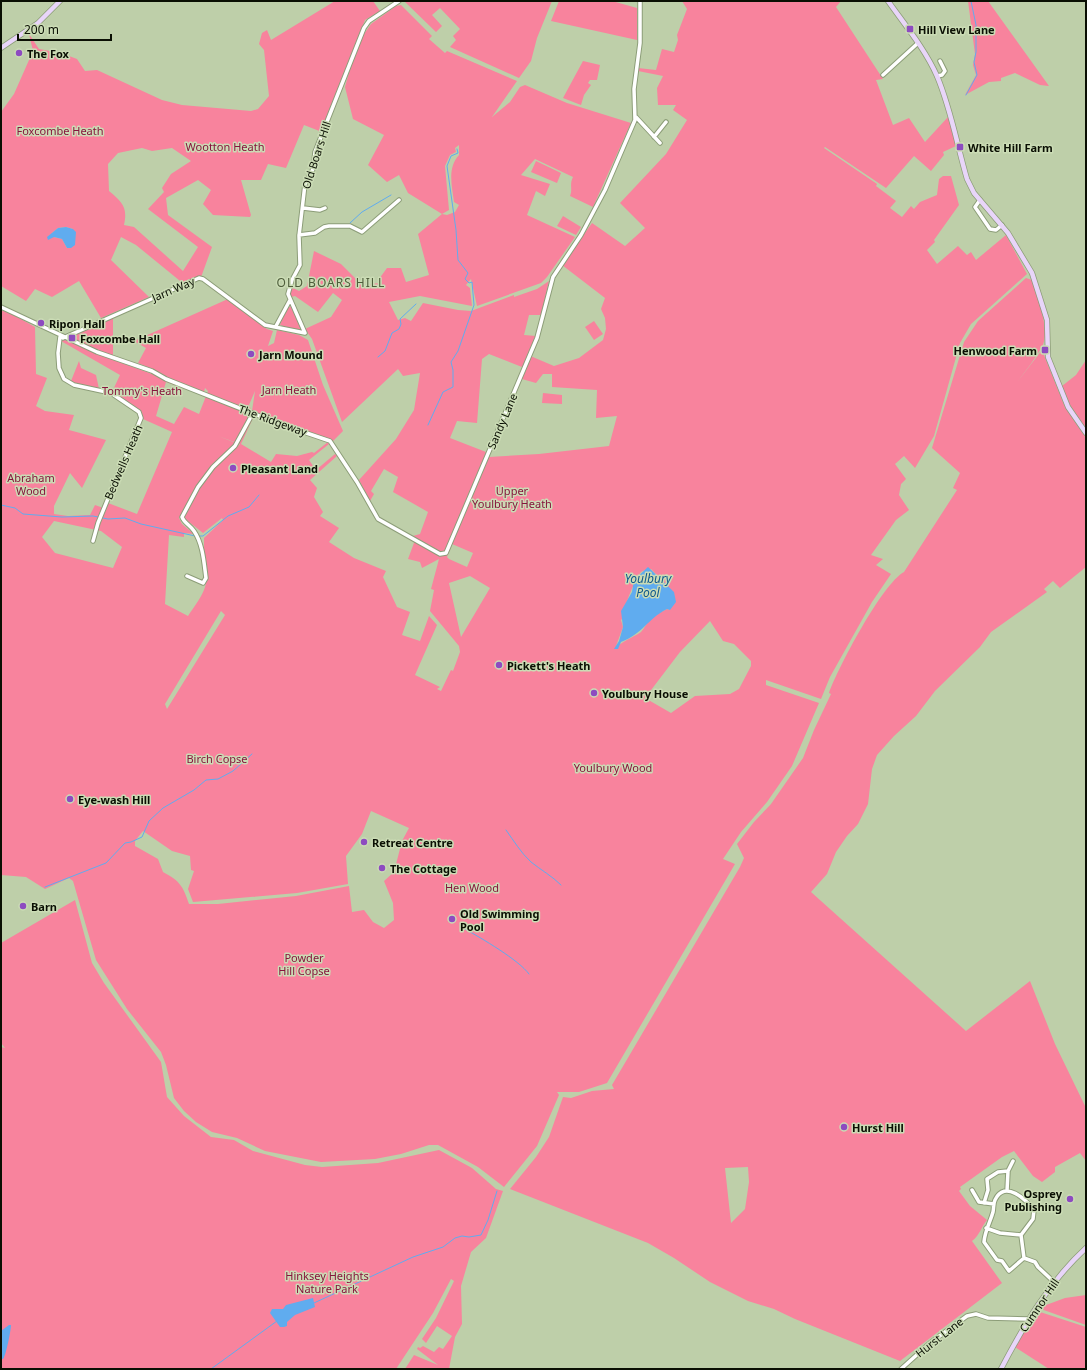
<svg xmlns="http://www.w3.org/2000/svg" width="1087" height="1370" font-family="'Noto Sans',sans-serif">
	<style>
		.green { fill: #f8839d; fill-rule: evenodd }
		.water { fill: #60acef }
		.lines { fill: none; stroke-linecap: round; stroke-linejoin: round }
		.stream { stroke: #60acef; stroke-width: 1 }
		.street-casing { stroke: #8c9d78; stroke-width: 5.5 }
		.secondary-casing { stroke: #8c9d78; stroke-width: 6 }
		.street { stroke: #fff; stroke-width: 3.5 }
		.secondary { stroke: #e8d5f9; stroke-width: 4.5 }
		.poi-dot { fill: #8d4bc0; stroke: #cbdcb5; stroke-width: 1.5 }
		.labels { text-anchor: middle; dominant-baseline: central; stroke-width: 3; stroke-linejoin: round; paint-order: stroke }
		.poi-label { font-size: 11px; font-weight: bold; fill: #0a0f03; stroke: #cbdcb5; text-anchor: start }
		.park-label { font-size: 11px; fill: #86143c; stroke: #cbdcb5 }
		.street-label { font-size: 11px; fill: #0a0f03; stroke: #cbdcb5 }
		.neighbourhood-label { font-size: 12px; letter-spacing: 1px; fill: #4f5e3c; stroke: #cbdcb5 }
		.water-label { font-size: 12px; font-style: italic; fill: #0e588e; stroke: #cbdcb5 }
	</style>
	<rect width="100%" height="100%" fill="#becfa9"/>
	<path class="green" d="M335,1H373L380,11L365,20L322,132L304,125L286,168L268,164L261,180H241L251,215L250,217L213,215L203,204L211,190L198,180L166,198L168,215L212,247L200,280L185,285L136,245L121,237L111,260L149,297L101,318L79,281L52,297L35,289L26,301L1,286V112L14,94L33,51L29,34L39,49L61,53L77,59L85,71L97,70L162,100L182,105L251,111L258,109L269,96L264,50L259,44L262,33L267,30L271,40ZM142,148L152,151L172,148L191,161L171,174L162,188L164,192L148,209L198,247L183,271L134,227L124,225C128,207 122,202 109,191L108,164L118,153ZM66,227L73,229L67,248L62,239L54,237L52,233L58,228Z
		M404,1H552L537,38L531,61L519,78L450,47L456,40L453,36L460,29L440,8L432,15L442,26L436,32Z
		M559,1H612L637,8V40L551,21Z
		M682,1H841L836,7L883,79L876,80L893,125L909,118L925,142L948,117L956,146L943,152L944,155L931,171L914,156L886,188L825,147L824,148L877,184L876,186L896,201L890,208L902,217L911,206L914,209L920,202L937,195L939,179L943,176H951L959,205L934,240L935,242L927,250L937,264L958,246L967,255L971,252L976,260L1006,235L1027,274L971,324L960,343L934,436L915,468L904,456L895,464L906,479L901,484L899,495L909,510L896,520L871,555L883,559L876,565L891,574L872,602L830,677L821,699L766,680V685L819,703L792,766L767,802L741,832L723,859L735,864L607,1083L579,1092H557L559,1095L537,1146L504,1187L478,1167L438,1145H429L401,1154L375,1159L321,1162L265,1151L237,1138L212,1132L196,1122L184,1111L174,1098L166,1065L161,1052L127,1009L96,960L73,881L69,878L45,889L26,877L1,875V310L12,314L35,327L36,374L47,378L36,406L45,411L74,415L69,430L106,440L82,488L70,473L54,506V514L68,516L90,515L95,505L106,509L108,503L137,514L172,432L143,419L140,410L112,392L120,375L61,341L63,339L97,354L155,375L157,371L138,363L146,348L134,341L228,299L267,329L273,331L268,346L274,343L277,330L299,335L308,340L323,385L343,431L333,441L252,411L255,391L249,405L254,416L241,444L271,462L276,454L297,456L312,452L314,453L328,442L329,444L309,460L316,470L335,454L337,456L310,480L317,488L314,497L323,512L320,516L339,528L329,542L354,558L386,571L383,577L397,607L410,612L402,635L420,641L429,616L437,625L415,675L440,687L437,689L441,691L451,670L453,671L460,652L459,646L430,611L434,590L431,589L439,559L422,568L420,562L408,559L414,543L413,536L420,534L428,512L393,492L398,477L384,469L371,491L374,494L370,501L359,480L396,439L414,410L420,373L403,376L398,369L342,422L312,339L305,329L331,317L342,300L333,293L318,312L295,296L291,297V287L299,291L307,286L314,251L341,264L366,289L371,284L380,283L379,279L387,268H401L406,282L429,275L418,234L442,214L408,193L399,175L387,182L368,165L384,135L353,119L345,87L351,65L364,34L371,24L396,6L401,5L432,36L429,39L445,53L447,51L517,81L492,117L510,102L520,87L525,85L567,103L631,123L593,207L570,196C573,189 569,185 573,177L535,159L521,175L550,184L545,196L536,191L527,215L575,237L547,277L541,283L477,306L471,279L466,285L470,288L472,306L420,296L389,302L398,320L405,318L411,321L423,303L458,310L471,311L514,295V297L537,289L549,281L541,315H529L524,335L536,336L528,355L554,366L579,358L603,340L606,329L605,318L601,309L605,298L562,265L592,223L625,246L645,228L620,203L666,154L687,120L673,110L676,105H658L657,88L663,76L638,71V68L656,70L662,49L674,52L678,40L677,35L687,9ZM459,145V155C447,168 452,186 454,202L459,205L455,212L447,215L442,214L449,210L445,166L450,155L456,152L455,148ZM489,354L522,367V379L536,383L543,374H552V387L597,390L596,418L617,416L609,446L539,454L489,457L485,456L486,452L450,438L457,421L477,423L482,359ZM166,382L203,395L205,388L208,391L199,414L184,407L174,424L156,416ZM218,436L240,444L214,468L201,485L184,518L203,533L222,518L223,520L204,538V550H202C210,585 208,587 188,616L165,604L169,535L184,537V533L194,534L182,524L179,518C195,487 212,468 236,443ZM54,521L101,531L122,547L113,568L55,553L42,537ZM452,544L473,553L467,567L449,559L447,557ZM651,569L671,590L670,610L667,609C661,612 655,615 650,619C646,623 645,628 641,632C632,638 622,641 615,649L623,627L621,620L627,614L631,616L635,613L641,606L638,602H633L625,611C624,605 637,576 641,572C644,570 648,570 651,569ZM470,576L490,588L461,637L449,583ZM221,611L225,615L167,709L165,704ZM710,621L723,641L734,644L751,661V666L739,689L730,694L695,696L671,713L645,698L680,652ZM371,811L409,828L402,841L394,872L384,881L393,903L394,920L384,928L373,922L364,910L352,912L349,886L296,896L218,904H189C183,886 180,881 163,872L158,859L135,846V841L143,831L172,851L190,856L191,870L194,871L188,889L193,902L297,893L348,884L346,856L362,834Z
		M968,1H988L1049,86L1040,85L1015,73L1001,78V81L989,82L965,95L976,75L973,65L975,54Z
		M583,61L600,65L597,80H590L588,83L591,85L584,95L581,105L563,98Z
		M536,161L561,173L557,183L531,172Z
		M563,216L581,227L576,235L557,226Z
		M1026,278L1032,280C1037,298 1051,329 1042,347C1035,359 1026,370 1018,381L1042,350L1065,407L1086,438V567L1060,588L1053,581L1044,589L1047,592L991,632L980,647L935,691L916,716L894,736L877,755L872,769L868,804L858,824L847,836L836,852L827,874L811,892L966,1031L1030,981L1055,1044L1086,1108V1161L1080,1153L1055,1167V1172L1042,1182L1033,1176L1014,1151L1002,1157L960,1187L961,1189L959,1191L970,1206L987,1220C981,1227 980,1235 972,1241L1002,1283L900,1361L795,1319L774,1309L748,1301L710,1282L674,1258L648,1243L510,1189L536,1157L549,1137L563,1097L571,1098L592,1091L614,1089L612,1085L740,867L744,858L737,844L754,822L771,804L803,758L814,730L831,694L829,693C838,668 882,584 904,572L957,490L953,488L960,473L932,448L964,342L978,321ZM748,1167L749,1182L745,1209L731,1223L725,1168Z
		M291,306L301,330V331L280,325L286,309Z
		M113,318V357L74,339L75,335Z
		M594,321L603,334L594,340L585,327Z
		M1086,360V429L1070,405L1062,386L1076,375Z
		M79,361L81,368L96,375L99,389L80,385L71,381Z
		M543,393L562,395V404L542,403Z
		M75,900L92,963L104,983L161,1062L167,1097L184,1116L211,1137L234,1140L253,1151L305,1165L322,1167L378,1163L439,1150L472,1168L496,1189L503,1191L486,1238L471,1252L461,1286L462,1324L455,1337L449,1369H405L414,1355L438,1365L417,1349L418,1347L420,1348L423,1346L434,1352L439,1347L443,1349L452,1336L437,1326L426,1343L422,1339L436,1318L454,1281L451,1279L433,1313L396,1369H1V1047L5,1048L1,1043V943Z
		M1086,1295V1325L1038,1308L1065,1298Z
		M1037,1311L1086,1327V1369H1049L1015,1347Z"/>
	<path class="water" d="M66,227L73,229L76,232L75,245L71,248H67L62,239L54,237L48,240L47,237L58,228Z
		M648,567L674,592L676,602L670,610L667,609C646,620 644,633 621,642L618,649H614L619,641L623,627L621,611L632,592L634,580Z
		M313,1298L315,1307L295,1315L287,1322V1326L284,1327H280L270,1313L272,1309H283L286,1305Z
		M9,1325H11C11,1330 6,1356 3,1359H1V1331Z"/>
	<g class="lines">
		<path class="stream" d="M966,95L977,75L974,62L976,52V25L971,1
			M350,223L362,212L391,195
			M378,357L385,351L392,333L399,329L401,324L400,319L416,304
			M428,425L443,392L453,387V370L451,362L458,351L474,305L472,282L469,283L465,279L468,273L458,260L456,230L447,166L451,156L458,153L457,149
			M1,505L15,508L23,514L62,517L93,516L108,519L125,518L141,524L195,536
			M198,536H203L228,516L249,507L259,495
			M506,830C514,841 521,853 531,862C541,870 552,876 561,885
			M45,887L106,863L125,843L131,842L142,837L149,821L163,808L194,790L206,780L218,779L233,771L252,754
			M465,929C481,938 519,960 529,974
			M314,1303L413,1257L443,1247L455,1238L462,1236L469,1237L481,1235L488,1220L497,1191
			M301,1309L311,1304
			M211,1369L277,1321"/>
		<defs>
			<path id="street" d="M883,75L918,43
				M937,76L942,75L945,71L940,61
				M636,117L660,143
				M654,137L666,122
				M980,200L975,207L990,229L996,230L1002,225
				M303,208L320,210L325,208
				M299,235L315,233L324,227L329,226H350L362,232L399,200
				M1,307L97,352L152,371L166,379L277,423L330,441L357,482L378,519L440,554L446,553L537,338L553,277L581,235L605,190L635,120L634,89L640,43V1
				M276,326L290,300
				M305,333L288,294L292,280L300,265L299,236L305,184L313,169L315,152L364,28L369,21L399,1
				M60,337L58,353L59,368L64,379L74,385L111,393L139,412L141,418L98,523L93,541
				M63,338L199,278L203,279L265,325L305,333
				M187,576L203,583L206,578C204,563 203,544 194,531C190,525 184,523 182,517L198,487L213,467L235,446L253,413
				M972,1190L979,1202L994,1204
				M1007,1191L1008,1171
				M984,1203L988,1190L987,1179L998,1172L1008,1171L1013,1161
				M986,1228L1000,1233L1021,1235
				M1024,1258L1009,1271L1002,1261L997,1260L984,1242C985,1230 990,1223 993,1212C994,1208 993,1204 995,1200C1005,1179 1026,1200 1034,1210L1033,1219L1021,1235L1024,1258L1035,1262L1038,1267L1054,1282
				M901,1369L930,1343L967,1316L976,1314L988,1318L1028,1319"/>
			<path id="secondary" d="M888,1C905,25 925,49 937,76C951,109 957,145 967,179L974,193L1008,233L1032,273L1047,320L1048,357L1068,407L1086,433
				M1,48L38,23L60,1
				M1001,1369C1024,1325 1049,1282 1086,1248"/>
		</defs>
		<use href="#street" class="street-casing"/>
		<use href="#secondary" class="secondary-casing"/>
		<use href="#street" class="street"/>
		<use href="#secondary" class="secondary"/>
	</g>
	<g class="poi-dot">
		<rect x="906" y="25" width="8" height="8" rx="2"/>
		<circle cx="19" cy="53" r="4"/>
		<rect x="956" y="143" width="8" height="8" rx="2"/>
		<circle cx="41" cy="323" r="4"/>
		<rect x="68" y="334" width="8" height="8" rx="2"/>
		<rect x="1041" y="346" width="8" height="8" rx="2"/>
		<circle cx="251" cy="354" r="4"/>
		<circle cx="233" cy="468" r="4"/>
		<circle cx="499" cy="665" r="4"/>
		<circle cx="594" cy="693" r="4"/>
		<circle cx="70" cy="799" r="4"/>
		<circle cx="364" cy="842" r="4"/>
		<circle cx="382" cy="868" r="4"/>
		<circle cx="23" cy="906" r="4"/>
		<circle cx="452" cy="919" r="4"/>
		<circle cx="844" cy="1127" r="4"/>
		<circle cx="1070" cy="1199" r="4"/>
	</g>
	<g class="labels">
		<g class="poi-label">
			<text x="918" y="29">Hill View Lane</text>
			<text x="27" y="53">The Fox</text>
			<text x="968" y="147">White Hill Farm</text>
			<text x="49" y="323">Ripon Hall</text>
			<text x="80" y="338">Foxcombe Hall</text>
			<text x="1037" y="350" text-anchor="end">Henwood Farm</text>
			<text x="259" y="354">Jarn Mound</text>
			<text x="241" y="468">Pleasant Land</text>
			<text x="507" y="665">Pickett's Heath</text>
			<text x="602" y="693">Youlbury House</text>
			<text x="78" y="799">Eye-wash Hill</text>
			<text x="372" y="842">Retreat Centre</text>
			<text x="390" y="868">The Cottage</text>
			<text x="31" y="906">Barn</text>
			<text x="460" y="913">Old Swimming<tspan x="460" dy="13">Pool</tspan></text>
			<text x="852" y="1127">Hurst Hill</text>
			<text x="1062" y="1193" text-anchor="end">Osprey<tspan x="1062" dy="13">Publishing</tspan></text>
		</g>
		<g class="park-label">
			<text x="60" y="130">Foxcombe Heath</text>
			<text x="225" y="146">Wootton Heath</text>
			<text x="289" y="389">Jarn Heath</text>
			<text x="142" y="390">Tommy's Heath</text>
			<text x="31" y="477">Abraham<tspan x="31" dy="13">Wood</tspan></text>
			<text x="512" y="490">Upper<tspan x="512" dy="13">Youlbury Heath</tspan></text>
			<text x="217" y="758">Birch Copse</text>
			<text x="613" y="767">Youlbury Wood</text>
			<text x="472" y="887">Hen Wood</text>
			<text x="304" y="957">Powder<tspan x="304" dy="13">Hill Copse</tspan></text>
			<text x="327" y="1275">Hinksey Heights<tspan x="327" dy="13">Nature Park</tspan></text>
		</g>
		<g class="street-label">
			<text transform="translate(316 155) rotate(-72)">Old Boars Hill</text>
			<text transform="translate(173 289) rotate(-23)">Jarn Way</text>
			<text transform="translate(273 420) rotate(20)">The Ridgeway</text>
			<text transform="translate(502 421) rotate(-67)">Sandy Lane</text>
			<text transform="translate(123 462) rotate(-67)">Bedwells Heath</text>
			<text transform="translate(1039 1305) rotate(-56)">Cumnor Hill</text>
			<text transform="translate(939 1337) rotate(-38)">Hurst Lane</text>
		</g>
		<g class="neighbourhood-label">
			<text x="331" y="282">OLD BOARS HILL</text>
		</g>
		<g class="water-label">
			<text x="648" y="578">Youlbury<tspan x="648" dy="14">Pool</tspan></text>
		</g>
	</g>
	<rect width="1087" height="1370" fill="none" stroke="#0a0f03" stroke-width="4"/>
	<path d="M18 34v6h93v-6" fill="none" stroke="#0a0f03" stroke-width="2"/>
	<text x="24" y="34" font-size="12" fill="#0a0f03" stroke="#cbdcb5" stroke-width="3" paint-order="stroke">200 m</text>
</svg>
